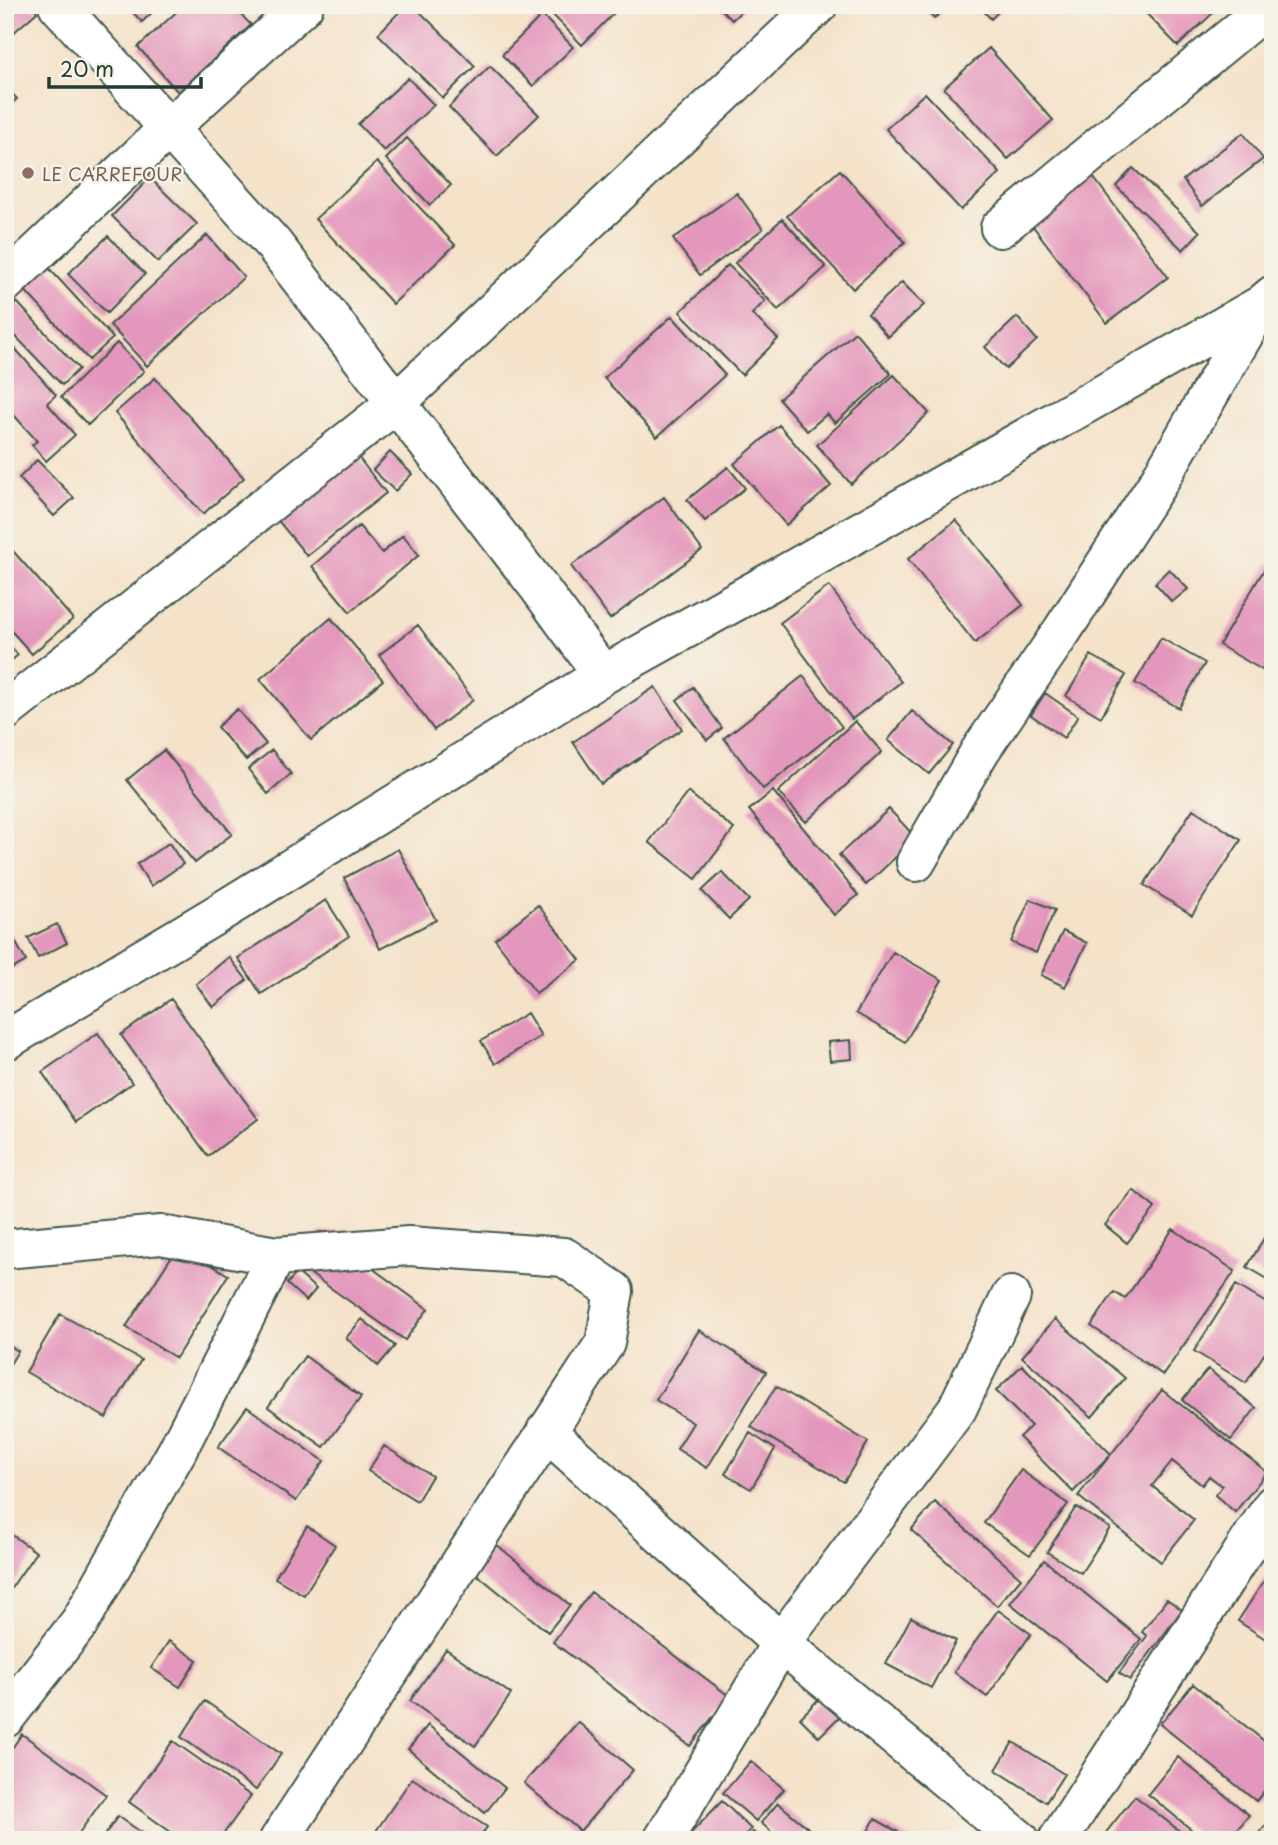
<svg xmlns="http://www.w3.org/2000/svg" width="1278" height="1845" font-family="'Playpen Sans',sans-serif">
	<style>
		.building { fill: #e497bc }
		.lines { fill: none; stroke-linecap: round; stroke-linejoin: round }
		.minor-casing { stroke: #3f564a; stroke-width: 42 }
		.minor { stroke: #fff; stroke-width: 38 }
		.education-dot { fill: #8d6e63; stroke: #f7f3e8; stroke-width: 2.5 }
		.labels { text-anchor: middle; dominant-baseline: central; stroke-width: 5; stroke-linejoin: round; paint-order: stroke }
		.education-label { font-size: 18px; fill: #785e54; stroke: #f7f3e8; text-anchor: start }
	</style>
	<rect width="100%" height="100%" fill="#f7f3e8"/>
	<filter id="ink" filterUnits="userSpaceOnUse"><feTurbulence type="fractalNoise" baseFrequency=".0143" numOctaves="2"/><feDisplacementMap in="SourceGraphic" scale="14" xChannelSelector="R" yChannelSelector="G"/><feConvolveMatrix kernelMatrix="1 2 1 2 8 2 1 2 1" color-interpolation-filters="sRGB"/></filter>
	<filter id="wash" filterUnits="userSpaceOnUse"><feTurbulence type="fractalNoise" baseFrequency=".00686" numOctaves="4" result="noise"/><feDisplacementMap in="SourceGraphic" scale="28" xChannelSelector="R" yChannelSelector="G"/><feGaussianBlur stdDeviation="1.57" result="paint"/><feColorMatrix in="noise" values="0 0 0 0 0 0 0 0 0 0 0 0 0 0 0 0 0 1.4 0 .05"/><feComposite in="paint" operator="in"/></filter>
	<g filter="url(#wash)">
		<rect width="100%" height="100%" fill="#f4e2c9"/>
		<g id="blocks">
			<path class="building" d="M5,5H32L37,12L5,40Z
				M126,5H160L142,22Z
				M184,5H232L251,25L178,92L138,47Z
				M406,5H413L475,66L443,98L378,34Z
				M555,5H615L618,9L582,45L549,11Z
				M717,5H748L732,20Z
				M920,5H950L934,19Z
				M978,5H1005L991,19Z
				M1138,5H1204L1212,14L1178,46Z
				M542,15L573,47L533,86L502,55Z
				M989,48L1053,120L1008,159L944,88Z
				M490,66L539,115L497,156L449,107Z
				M408,78L434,105L384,151L358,124Z
				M5,86L17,99L5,109Z
				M925,93L1000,173L961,210L886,129Z
				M1243,133L1263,159L1202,206L1183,180Z
				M407,138L451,185L430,205L386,159Z
				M1273,157V175L1264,164Z
				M377,162L455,245L393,304L315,219Z
				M1133,168L1200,232L1183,250L1116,186Z
				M840,170L905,242L853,289L787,216Z
				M1088,170L1168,277L1107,323L1026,217Z
				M150,178L197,224L158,262L112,216Z
				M737,193L763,229L700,275L673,239Z
				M782,219L826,267L778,310L735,263Z
				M207,235L244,277L147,366L110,325Z
				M108,236L145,274L107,313L68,274Z
				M46,265L113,338L89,360L21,286Z
				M728,265L765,301L752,314L778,339L742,375L680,312Z
				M902,282L924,305L888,337L868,314Z
				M17,302L79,369L62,385L5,325V313Z
				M672,316L725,375L657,437L604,378Z
				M1017,317L1037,340L1006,369L985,347Z
				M855,332L891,374L835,423L827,414L807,431L779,399Z
				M5,337L56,395L47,403L75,435L46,461L32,445L37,441L5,405Z
				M117,343L144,371L88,425L61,397Z
				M894,375L929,413L851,484L817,445Z
				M155,378L244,478L203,514L115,413Z
				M779,425L831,486L786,525L734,464Z
				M351,448L386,493L307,556L271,512Z
				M390,452L412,474L395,491L373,470Z
				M37,460L74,498L54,516L19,478Z
				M728,467L745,488L705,521L687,500Z
				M664,497L702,550L610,619L571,566Z
				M956,520L1023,605L975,643L908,559Z
				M359,526L382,553L403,535L419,555L350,612L312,566Z
				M5,542L73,619L32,654L5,624Z
				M1268,563L1273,566V672L1271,675L1219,645Z
				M1169,569L1188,589L1172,602L1155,583Z
				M829,586L901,682L852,719L780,623Z
				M331,618L383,680L311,740L260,679Z
				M418,625L473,700L434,730L379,655Z
				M1161,638L1205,663L1179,708L1135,683Z
				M5,640L18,655L5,666Z
				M1091,655L1126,675L1101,717L1066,696Z
				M803,676L842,727L763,789L724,738Z
				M655,687L682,729L601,784L573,742Z
				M693,687L722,728L707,740L677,700Z
				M1045,693L1078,716L1064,738L1031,715Z
				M237,709L266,744L246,760L217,727Z
				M912,711L953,745L929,774L888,740Z
				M855,721L882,752L806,822L778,792Z
				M164,750L232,834L195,863L127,780Z
				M272,750L291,774L268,794L248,769Z
				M773,791L858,895L834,915L749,810Z
				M688,792L734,829L696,879L649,842Z
				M889,809L916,838L866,885L839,855Z
				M1193,809L1241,840L1192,915L1144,885Z
				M169,843L183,864L151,886L137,864Z
				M398,849L436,920L380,949L344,878Z
				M722,872L749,900L729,919L702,891Z
				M1030,899L1055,910L1036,953L1011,942Z
				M326,900L349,936L261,994L238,958Z
				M538,905L580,960L536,993L495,939Z
				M5,923L26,961L5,973Z
				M57,924L67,943L38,958L28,938Z
				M1063,931L1087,943L1065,987L1041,975Z
				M893,952L942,980L905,1042L856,1013Z
				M229,957L247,980L213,1007L196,984Z
				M171,999L258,1119L208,1156L121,1035Z
				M527,1013L541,1036L495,1064L481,1041Z
				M98,1033L132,1083L76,1122L42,1072Z
				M851,1040L852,1059L830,1061L828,1042Z
				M5,1135L13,1150L5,1154Z
				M1133,1190L1155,1208L1127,1243L1105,1225Z
				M1273,1223V1282L1247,1267Z
				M1173,1229L1235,1271L1163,1375L1091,1326L1114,1292L1125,1299Z
				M319,1232H360L361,1260L428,1309L405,1340L302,1268Z
				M179,1245L228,1275L176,1358L126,1327Z
				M297,1272L316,1289L306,1301L287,1284Z
				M1236,1285L1273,1307V1359L1264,1354L1246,1383L1194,1351Z
				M60,1314L141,1360L106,1418L26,1372Z
				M362,1319L395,1346L378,1366L346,1338Z
				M1055,1319L1125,1378L1092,1417L1022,1357Z
				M699,1330L766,1372L707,1468L677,1449L693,1423L656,1400Z
				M5,1343L18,1351L5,1372Z
				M305,1356L361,1397L324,1447L268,1407Z
				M1022,1365L1111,1454L1073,1492L1019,1437L1031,1426L996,1391Z
				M1208,1369L1256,1408L1231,1440L1182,1400Z
				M776,1386L868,1442L844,1482L751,1427Z
				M1162,1390L1267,1472L1235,1512L1215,1495L1222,1486L1209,1476L1202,1485L1172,1461L1152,1486L1194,1520L1161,1562L1078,1496Z
				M247,1407L324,1461L296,1501L218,1447Z
				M750,1433L775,1449L751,1489L725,1474Z
				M384,1446L432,1476L417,1501L368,1471Z
				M1021,1470L1068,1504L1030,1555L984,1523Z
				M935,1502L1021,1578L997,1606L911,1530Z
				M1076,1507L1110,1528L1081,1573L1047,1552Z
				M307,1526L335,1545L304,1595L275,1578Z
				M5,1530L36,1552L5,1597Z
				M497,1545L570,1605L548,1632L474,1572Z
				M1044,1560L1141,1639L1107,1681L1010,1603Z
				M1273,1567V1644L1238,1621Z
				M591,1592L729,1696L690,1746L553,1642Z
				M1167,1599L1182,1610L1130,1680L1119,1673L1147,1636L1142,1632Z
				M998,1610L1031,1634L987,1697L954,1672Z
				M911,1617L956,1641L931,1688L886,1664Z
				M169,1641L197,1660L180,1687L151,1668Z
				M446,1649L511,1694L475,1746L410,1701Z
				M1193,1684L1273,1748V1780L1256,1801L1160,1724Z
				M819,1699L839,1717L819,1737L800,1718Z
				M205,1701L281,1754L256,1790L181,1737Z
				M578,1722L633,1770L580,1831L524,1783Z
				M428,1725L505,1788L485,1813L408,1749Z
				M22,1734L106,1795L74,1840H5V1758Z
				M173,1741L251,1796L219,1840H182L129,1802Z
				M1013,1742L1064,1774L1046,1802L996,1770Z
				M1178,1757L1249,1815L1229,1840H1204L1148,1794Z
				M751,1761L784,1789L756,1821L723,1793Z
				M412,1778L487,1827L478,1840H370Z
				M1135,1796L1191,1840H1100Z
				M722,1801L751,1829L740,1840H724L721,1837L718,1840H698L691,1833Z
				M778,1803L808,1828L798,1840H781L761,1823Z
				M1273,1815V1840H1255Z
				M118,1816L152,1840H101Z
				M875,1819L913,1840H863Z
				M753,1832L763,1840H747Z"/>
		</g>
	</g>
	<g filter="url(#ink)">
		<use href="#blocks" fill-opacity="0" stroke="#3f564a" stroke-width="2"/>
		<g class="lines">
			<defs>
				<path id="minor" d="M58,5L274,245L540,589L603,675
					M1000,228L1270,5
					M5,283L169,128L304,5
					M5,711L395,404L818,5
					M916,862L980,751L1062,631L1159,481L1261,305
					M5,1041L214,916L603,675L783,575L1261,305L1273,295
					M5,1249L161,1235L276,1256L409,1246L564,1257L614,1291L605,1343L279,1840
					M546,1431L781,1643L1020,1840
					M5,1718L80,1622L177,1451L276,1256
					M663,1840L781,1643L957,1409L1011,1296
					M1058,1840L1273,1505"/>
			</defs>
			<use href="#minor" class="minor-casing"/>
			<use href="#minor" class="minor"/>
		</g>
	</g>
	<circle class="education-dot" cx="28" cy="173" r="7"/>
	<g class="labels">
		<g class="education-label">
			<text x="42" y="173">LE CARREFOUR</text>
		</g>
	</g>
	<rect width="1278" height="1845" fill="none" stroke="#f7f3e8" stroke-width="28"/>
	<path d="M49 77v10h152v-10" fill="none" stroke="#1f3d34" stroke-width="3.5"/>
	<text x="60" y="77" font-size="21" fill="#1f3d34" stroke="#f7f3e8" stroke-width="5" paint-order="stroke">20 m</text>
</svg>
